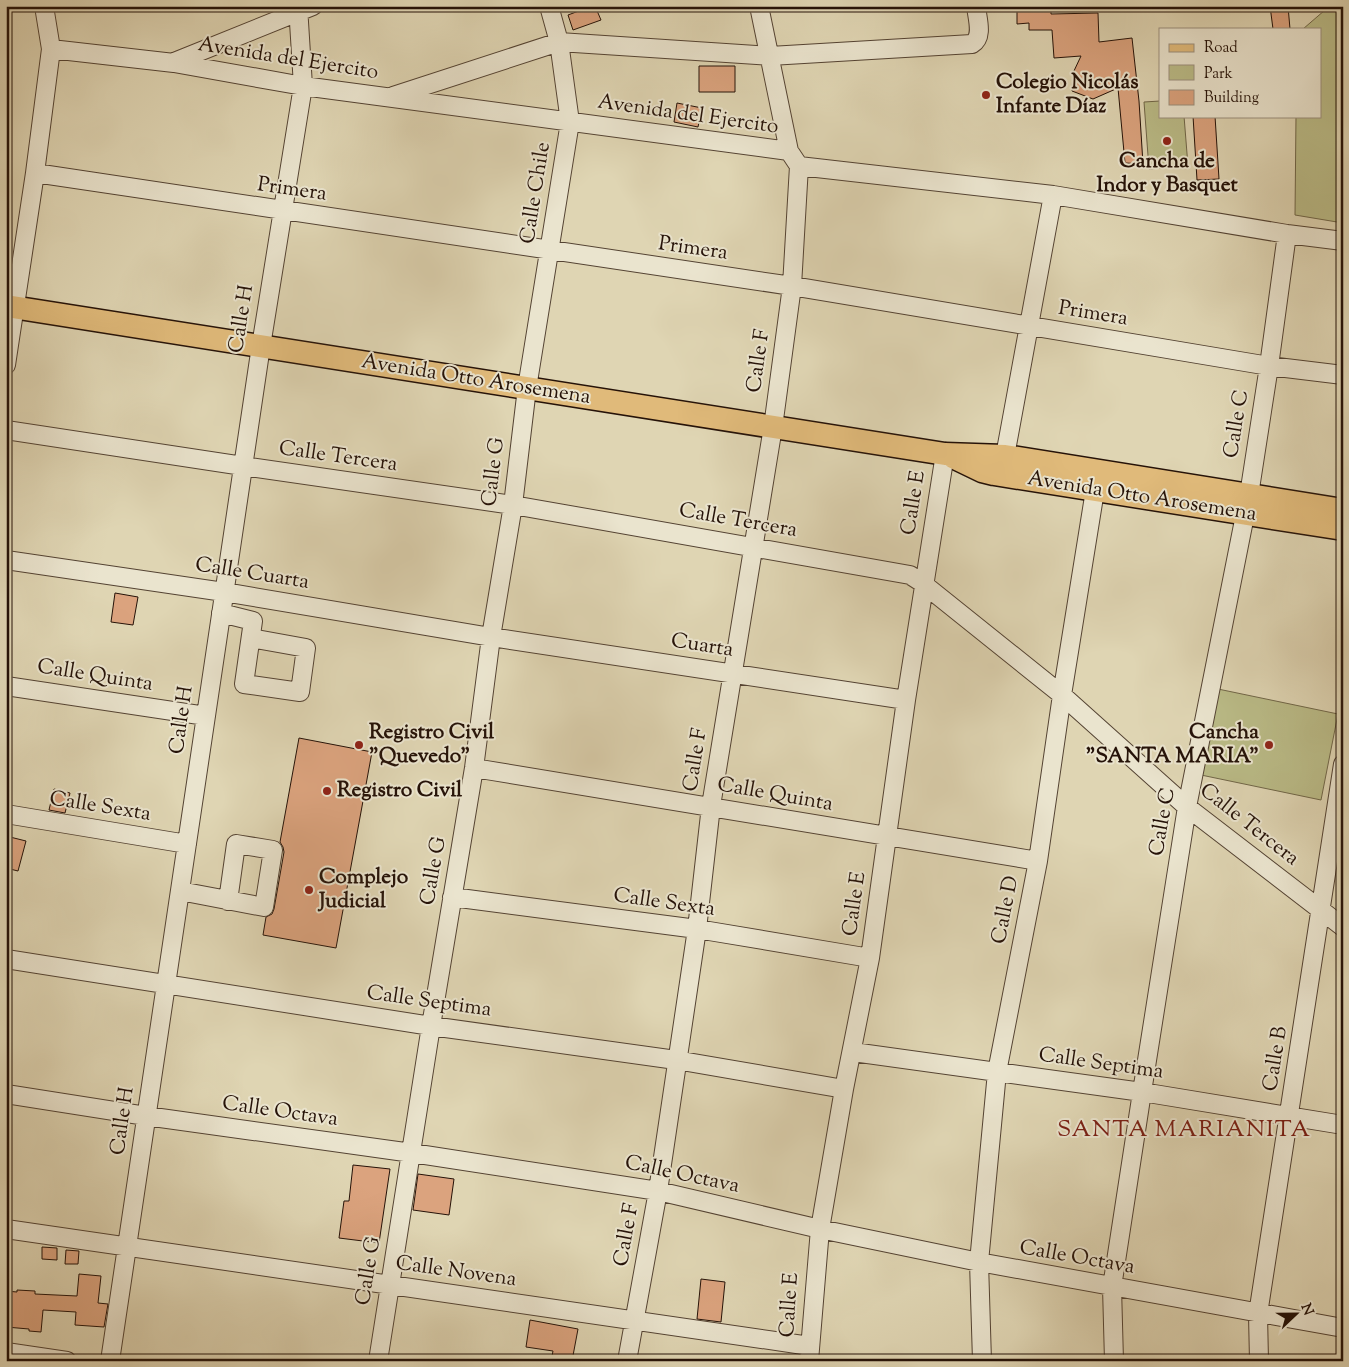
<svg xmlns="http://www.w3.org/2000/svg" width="1349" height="1367" font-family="'Sorts Mill Goudy',serif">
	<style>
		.green { fill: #babb87; stroke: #706648 }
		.building { fill: #dba37e; stroke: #251208 }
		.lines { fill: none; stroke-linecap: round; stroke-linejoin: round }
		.minor-casing { stroke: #544333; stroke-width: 20 }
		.major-casing { stroke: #251208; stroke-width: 25 }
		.minor { stroke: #eae4ce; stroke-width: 18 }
		.major { stroke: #e0ba7a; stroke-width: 22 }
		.poi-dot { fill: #8f2418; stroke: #eae4ce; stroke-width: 2 }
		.labels { text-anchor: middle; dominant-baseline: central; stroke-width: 4; stroke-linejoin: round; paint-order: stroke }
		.street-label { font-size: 21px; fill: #251208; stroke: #eae4ce }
		.poi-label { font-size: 21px; font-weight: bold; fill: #251208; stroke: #eae4ce; text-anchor: start }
		.quarter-label { font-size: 24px; letter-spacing: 1px; fill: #7a1f14; stroke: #eae4ce }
	</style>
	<rect width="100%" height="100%" fill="#dfd5b3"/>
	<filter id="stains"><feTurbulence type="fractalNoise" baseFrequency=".004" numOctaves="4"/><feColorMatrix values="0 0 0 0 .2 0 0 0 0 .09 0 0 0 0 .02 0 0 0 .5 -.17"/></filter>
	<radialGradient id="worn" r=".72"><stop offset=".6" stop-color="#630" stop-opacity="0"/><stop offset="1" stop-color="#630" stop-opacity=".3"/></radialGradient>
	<path class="green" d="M1325,10H1343V223L1295,215L1296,116H1320V29H1303Z
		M1160,101V116H1184L1188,166L1149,169L1144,102Z
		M1218,689L1338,714L1321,800L1201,775Z"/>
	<path class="building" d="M592,6H595L601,20L573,30L568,15Z
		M1017,6H1051V14L1098,13L1099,42L1132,38L1139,101L1143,164L1125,163L1118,88L1093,99L1072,91L1073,73L1081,56L1054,58L1052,30H1029V23L1017,24Z
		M1270,6H1288L1290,29H1273Z
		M699,66H735V92H699Z
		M677,103L702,108L698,127L674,122Z
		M1193,116H1215L1219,179L1197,180Z
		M115,593L138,597L133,625L111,622Z
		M299,738L372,752L336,948L263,935L266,917L272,914L274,909L284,852L283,847L280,842Z
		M54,789L70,793L65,813L49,810Z
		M6,836L26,841L18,871L6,868Z
		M353,1165L390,1169L379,1243L339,1238L344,1201H349Z
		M418,1174L454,1179L449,1215L413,1210Z
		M42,1247L57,1248V1260L42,1259Z
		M66,1250L79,1251L78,1264H65Z
		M79,1274L101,1276L98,1303L108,1304L104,1327L75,1325L76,1312L43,1310L41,1332L29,1331V1329L6,1327V1291L17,1292V1290L35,1291V1294L77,1296Z
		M701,1279L725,1282L721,1322L697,1319Z
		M530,1320L578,1329L572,1361H551L553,1351L526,1347Z"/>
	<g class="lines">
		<defs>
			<path id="minor" d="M759,6L789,151
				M51,49L174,63L303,86L789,151L799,166L1053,195L1287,234L1343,241
				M174,62L313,6
				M393,96L559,42L770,56L972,44C984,37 977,18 976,6
				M35,173L792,286L1269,366L1343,375
				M6,365L35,173L51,49L44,6
				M6,430L243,466L513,505L910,575L921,582L1062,695L1187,807L1343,927
				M1005,456L1053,195
				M6,560L224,592L491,637L906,700
				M221,613L253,621L244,684L300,692L306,648L251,638
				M6,686L206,716
				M474,768L1038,861
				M6,814L187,844
				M180,891L264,907L273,850L236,844L228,901
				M452,897L697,929L870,958
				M6,959L431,1026L676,1060L844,1089
				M853,1052L1142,1092L1343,1125
				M6,1094L146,1116L412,1153L658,1191L820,1229L979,1262L1343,1328
				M6,1229L810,1346
				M6,1352L67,1361
				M110,1361L261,346L303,86L298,6
				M378,1361L431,1026L474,768L491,637L513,505L527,388L570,122L559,42L549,6
				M627,1361L658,1191L697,929L711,806L773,427L792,286L799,166
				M809,1361L820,1229L844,1089L870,958L906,700L945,454
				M982,1361L979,1262L997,1072L1038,861L1062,695L1097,478
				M1114,1361L1112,1287L1142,1092L1187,807L1249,495L1269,366L1287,234
				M1259,1361L1258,1314L1343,764"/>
			<path id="major" d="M6,306L945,454L1005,456L1343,510
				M953,457L982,471L994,474L1343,529"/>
		</defs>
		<use href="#minor" class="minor-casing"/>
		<use href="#major" class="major-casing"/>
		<use href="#minor" class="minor"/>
		<use href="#major" class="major"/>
	</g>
	<g class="poi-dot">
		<circle cx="986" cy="95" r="5"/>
		<circle cx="1167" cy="141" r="5"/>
		<circle cx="359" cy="745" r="5"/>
		<circle cx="1269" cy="745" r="5"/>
		<circle cx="327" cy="791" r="5"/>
		<circle cx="309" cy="890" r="5"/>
	</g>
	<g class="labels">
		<g class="street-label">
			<text transform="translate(288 59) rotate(9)">Avenida del Ejercito</text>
			<text transform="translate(688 115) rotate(8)">Avenida del Ejercito</text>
			<text transform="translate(292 190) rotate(8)">Primera</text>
			<text transform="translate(536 193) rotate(-81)">Calle Chile</text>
			<text transform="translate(693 249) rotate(8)">Primera</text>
			<text transform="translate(1093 314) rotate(9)">Primera</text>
			<text transform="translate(242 319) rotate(-81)">Calle H</text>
			<text transform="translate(759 361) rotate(-82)">Calle F</text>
			<text transform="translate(476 380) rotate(9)">Avenida Otto Arosemena</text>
			<text transform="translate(1237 424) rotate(-81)">Calle C</text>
			<text transform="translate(338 457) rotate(8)">Calle Tercera</text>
			<text transform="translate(494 472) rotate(-83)">Calle G</text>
			<text transform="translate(1142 497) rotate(9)">Avenida Otto Arosemena</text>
			<text transform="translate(914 503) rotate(-81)">Calle E</text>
			<text transform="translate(738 521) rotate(10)">Calle Tercera</text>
			<text transform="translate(252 574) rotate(9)">Calle Cuarta</text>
			<text transform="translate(702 646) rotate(9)">Cuarta</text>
			<text transform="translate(95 676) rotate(9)">Calle Quinta</text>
			<text transform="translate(182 720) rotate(-82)">Calle H</text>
			<text transform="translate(696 760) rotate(-81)">Calle F</text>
			<text transform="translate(775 795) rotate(10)">Calle Quinta</text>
			<text transform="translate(100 807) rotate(9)">Calle Sexta</text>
			<text transform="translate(1163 822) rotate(-80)">Calle C</text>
			<text transform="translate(1249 825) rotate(38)">Calle Tercera</text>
			<text transform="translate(434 871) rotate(-80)">Calle G</text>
			<text transform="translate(664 903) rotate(8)">Calle Sexta</text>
			<text transform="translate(855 904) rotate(-82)">Calle E</text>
			<text transform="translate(1006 910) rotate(-79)">Calle D</text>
			<text transform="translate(429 1002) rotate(8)">Calle Septima</text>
			<text transform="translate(1276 1059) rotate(-81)">Calle B</text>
			<text transform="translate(1101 1064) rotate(8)">Calle Septima</text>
			<text transform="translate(280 1112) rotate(8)">Calle Octava</text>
			<text transform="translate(123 1121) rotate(-82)">Calle H</text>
			<text transform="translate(682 1175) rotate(12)">Calle Octava</text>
			<text transform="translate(627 1235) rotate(-80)">Calle F</text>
			<text transform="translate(1077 1258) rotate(10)">Calle Octava</text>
			<text transform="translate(369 1271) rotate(-81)">Calle G</text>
			<text transform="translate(456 1272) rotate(8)">Calle Novena</text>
			<text transform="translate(790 1305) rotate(-86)">Calle E</text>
		</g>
		<g class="poi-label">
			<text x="996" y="83">Colegio Nicolás<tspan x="996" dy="24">Infante Díaz</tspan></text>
			<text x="1167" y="162" text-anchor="middle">Cancha de<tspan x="1167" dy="24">Indor y Basquet</tspan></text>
			<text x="369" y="733">Registro Civil<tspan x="369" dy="24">"Quevedo"</tspan></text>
			<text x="1259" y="733" text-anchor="end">Cancha<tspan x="1259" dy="24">"SANTA MARIA"</tspan></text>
			<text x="337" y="791">Registro Civil</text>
			<text x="319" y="878">Complejo<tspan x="319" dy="24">Judicial</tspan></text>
		</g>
		<g class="quarter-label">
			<text x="1184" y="1130">SANTA MARIANITA</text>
		</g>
	</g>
	<rect width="1349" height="1367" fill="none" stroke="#dfd5b3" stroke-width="25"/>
	<rect x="8" y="8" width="1334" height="1352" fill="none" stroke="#251208" stroke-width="2.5"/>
	<rect x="12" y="12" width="1324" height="1342" fill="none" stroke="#251208"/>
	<rect x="1159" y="28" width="162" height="90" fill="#eae4ce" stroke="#9b907f"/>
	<rect x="1169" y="44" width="25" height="8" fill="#e0ba7a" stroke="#9b907f"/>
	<text x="1204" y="52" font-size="15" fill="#251208">Road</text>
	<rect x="1169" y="65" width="25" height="15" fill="#babb87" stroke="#9b907f"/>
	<text x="1204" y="78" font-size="15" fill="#251208">Park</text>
	<rect x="1169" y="90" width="25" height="15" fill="#dba37e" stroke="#9b907f"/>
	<text x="1204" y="102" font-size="15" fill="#251208">Building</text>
	<g transform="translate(1296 1314) rotate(68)" stroke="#eae4ce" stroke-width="4" paint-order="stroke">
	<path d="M0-4L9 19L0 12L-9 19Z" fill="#251208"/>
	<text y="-8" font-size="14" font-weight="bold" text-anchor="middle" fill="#251208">N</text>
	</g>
	<rect width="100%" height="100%" filter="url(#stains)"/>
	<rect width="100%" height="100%" fill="url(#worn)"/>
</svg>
